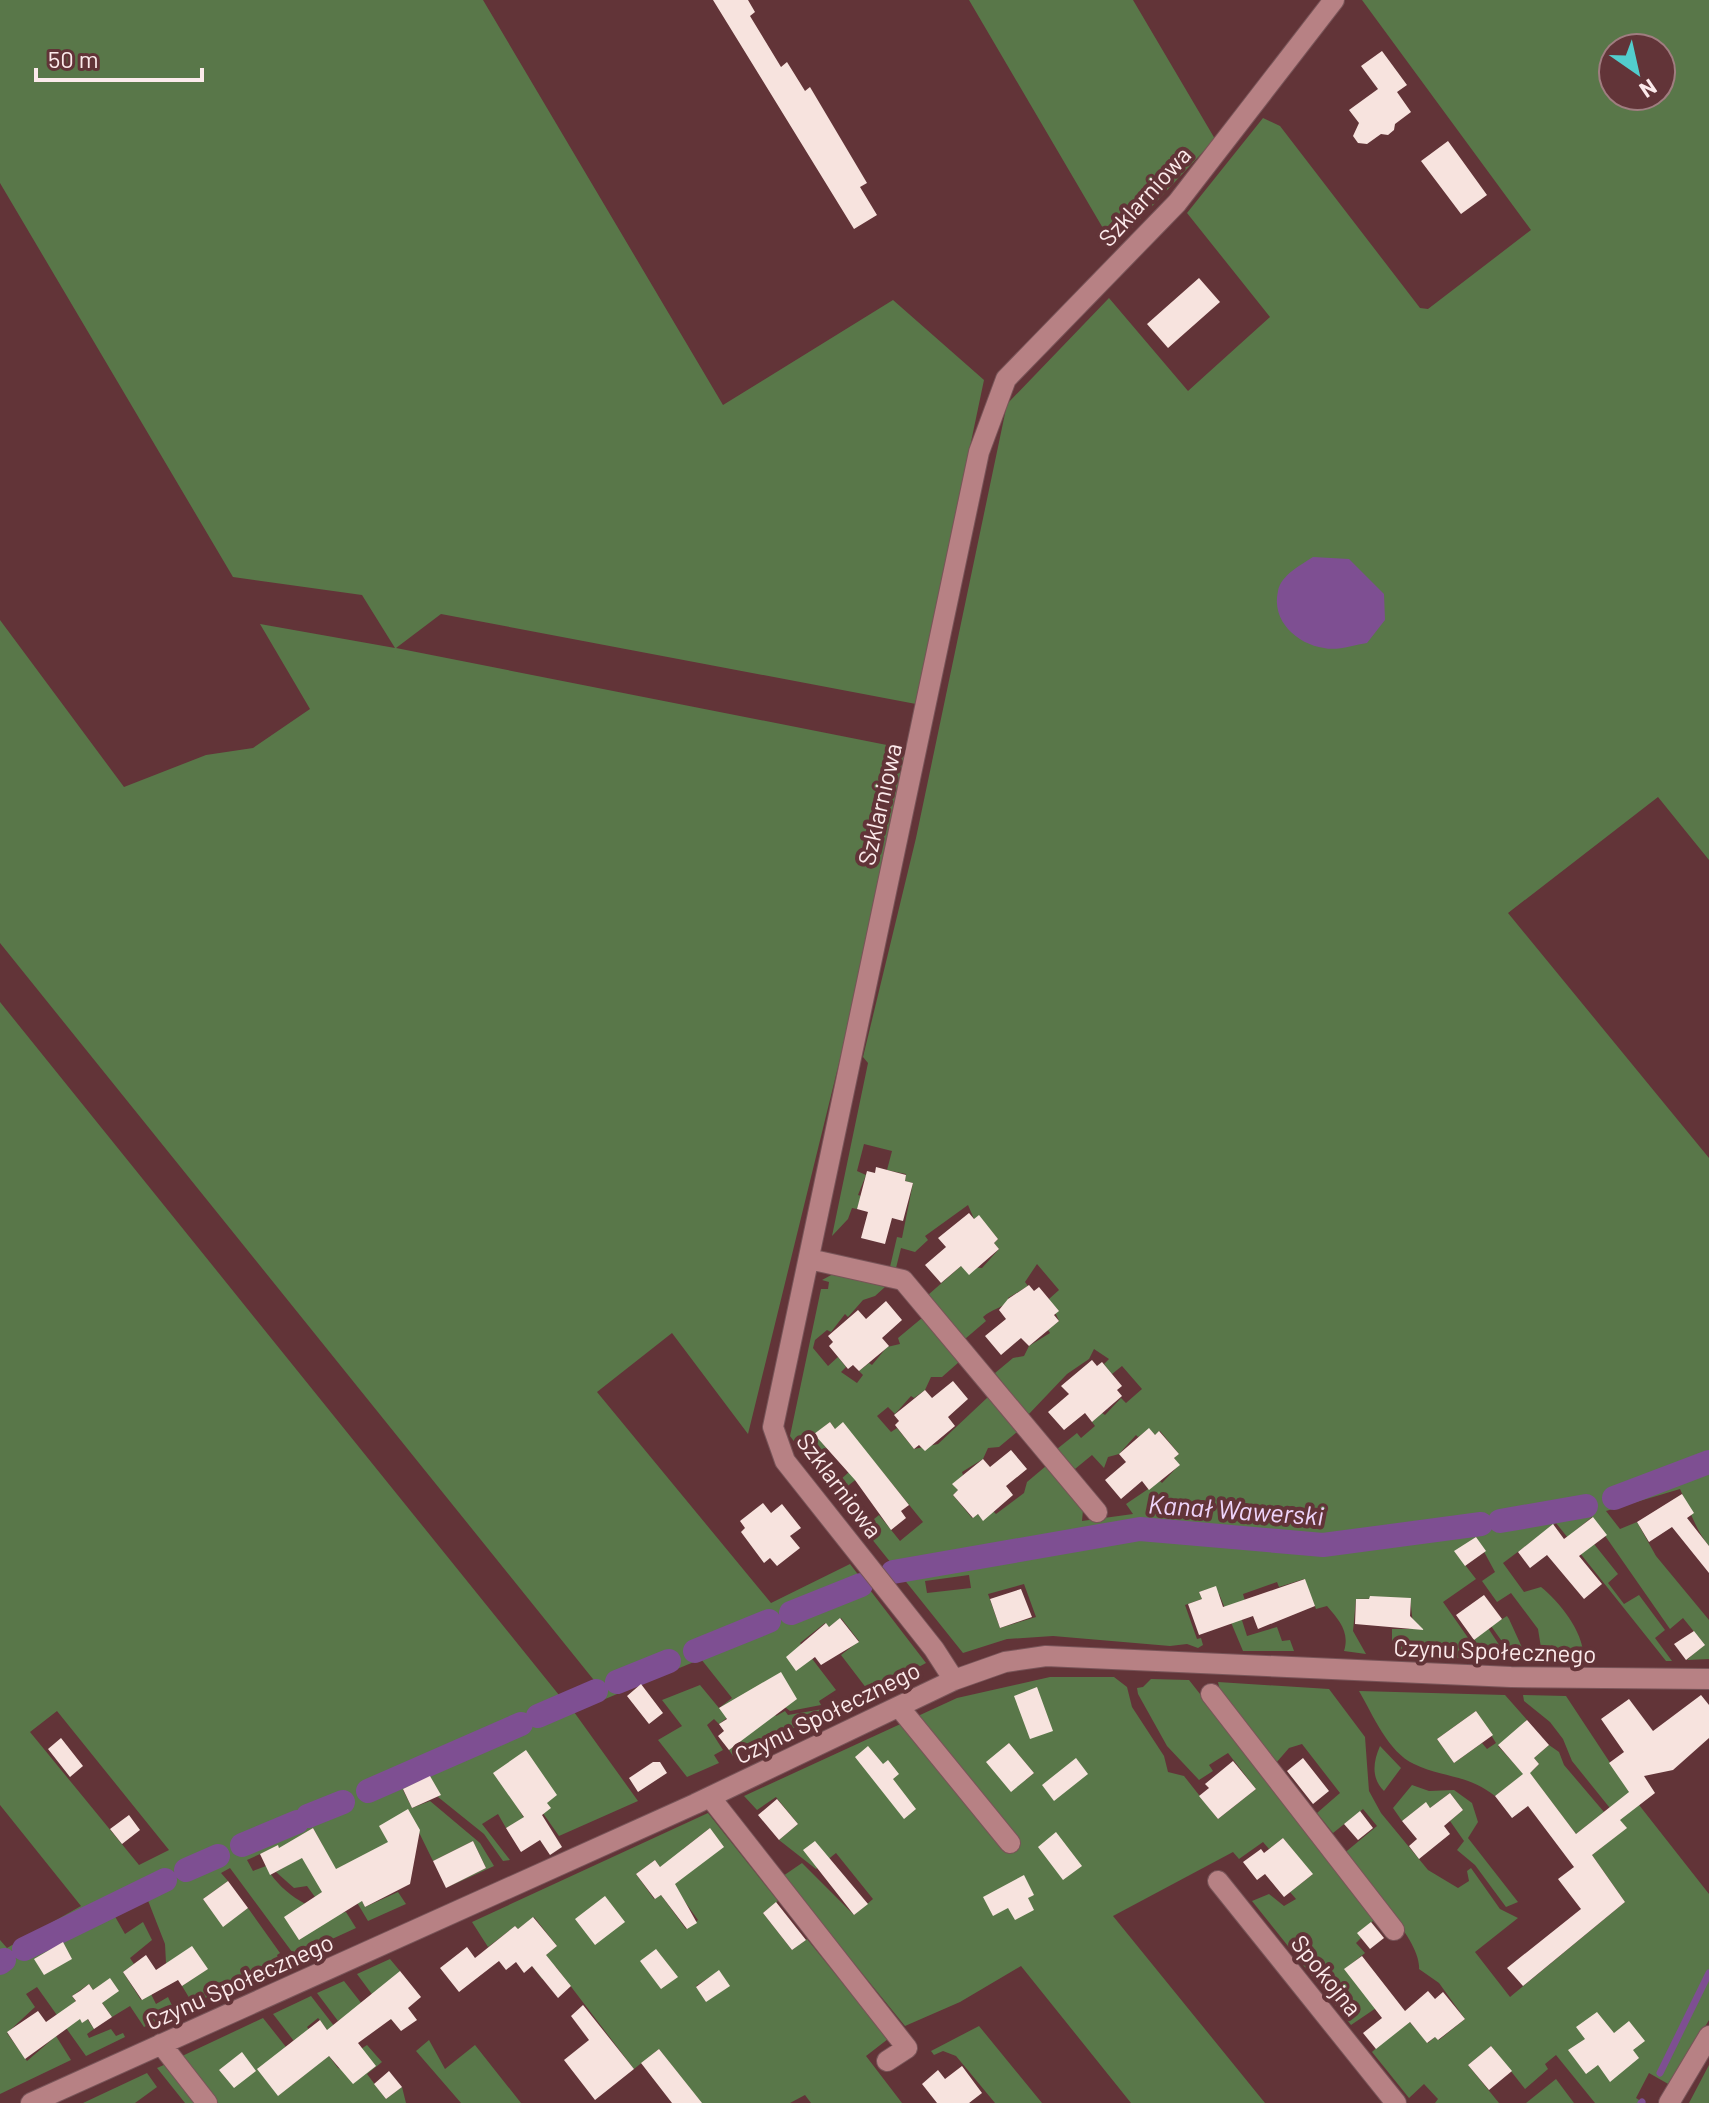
<svg xmlns="http://www.w3.org/2000/svg" width="1709" height="2103" font-family="Barlow,sans-serif">
	<style>
		.green { fill: #597749; fill-rule: evenodd }
		.water { fill: #7e4f92 }
		.lines { fill: none; stroke-linecap: round; stroke-linejoin: round }
		.stream { stroke: #7e4f92; stroke-width: 7 }
		.canal { stroke: #7e4f92; stroke-width: 24 }
		.building { fill: #f7e3de }
		.minor-casing { stroke: #785458; stroke-width: 22 }
		.minor { stroke: #b78184; stroke-width: 20 }
		.labels { text-anchor: middle; dominant-baseline: central; stroke-width: 8; stroke-linejoin: round; paint-order: stroke }
		.street-label { font-size: 24px; fill: #fceaeb; stroke: #623438 }
		.water-label { font-size: 26px; font-style: italic; fill: #eed4fa; stroke: #623438 }
	</style>
	<rect width="100%" height="100%" fill="#623438"/>
	<path class="green" d="M0,0H483L723,405L893,300L984,380L916,704L441,614L396,648L907,749L851,1014L748,1434L672,1333L597,1392L771,1603L850,1564L926,1663L870,1693L841,1655L859,1641L841,1618L829,1627L825,1623L800,1643L836,1690L819,1701L821,1705L790,1711L758,1686L776,1716L785,1711L788,1715L823,1709L826,1713L733,1756L729,1750L753,1731L728,1717L719,1724L714,1719L707,1725L723,1750L714,1755L719,1763L687,1777L658,1740L682,1726L662,1700L700,1685L719,1708L732,1698L701,1659L574,1712L638,1801L559,1836L528,1792L513,1800L524,1818L506,1828L498,1814L482,1824L510,1860L503,1861L484,1834L438,1797L440,1794L430,1777L403,1790L412,1808L430,1801L480,1843L494,1866L446,1888L486,1868L473,1841L433,1861L408,1810L392,1849L344,1865L365,1907L398,1892L406,1904L368,1921L337,1869L331,1887L315,1897L307,1886L294,1888L276,1872L288,1865L278,1846L247,1860L253,1871L266,1866C278,1891 317,1918 346,1912L356,1928L295,1956L230,1868L221,1873L228,1881L203,1899L223,1926L248,1908L280,1953L277,1955L280,1963L193,2004L182,1986L207,1969L166,1963L165,1944L147,1898L113,1913L125,1934L143,1922L152,1940L130,1958L134,1964L123,1972L141,2000L151,1994L156,2004L168,1997L175,2012L144,2027L130,2006L112,2017L89,1984L72,1996L94,2029L87,2034L89,2038L111,2029L116,2036L123,2033L125,2037L86,2056L37,1987L26,1994L35,2007L7,2033L27,2061L56,2036L71,2060L0,2094V1940L7,1948L81,1906L0,1805V1002L563,1700L597,1684L0,943V620L124,787L206,755L253,748L310,709L260,624L395,648L362,595L233,577L0,183ZM57,1711L169,1850L139,1865L30,1732ZM313,1828L323,1846L302,1858L284,1846Z
		M969,0H1133L1215,139L1114,247Z
		M1362,0H1709V860L1658,797L1508,913L1709,1158V1546C1695,1529 1690,1510 1680,1489L1606,1511L1620,1529L1637,1522L1656,1556L1709,1620V1659L1687,1660L1704,1644L1683,1618L1670,1629L1592,1517L1569,1536L1594,1544L1618,1574L1608,1583L1624,1604L1639,1595L1665,1630L1655,1638L1672,1661H1666L1556,1523L1503,1563L1524,1592L1541,1587C1560,1602 1587,1636 1583,1661L1543,1660L1538,1629L1511,1593L1497,1602L1482,1581L1495,1572L1476,1537L1455,1552L1476,1579L1443,1602L1471,1642L1488,1628L1509,1660L1392,1655V1629H1409L1413,1624L1410,1598L1356,1599L1353,1631L1366,1654L1344,1651C1350,1632 1339,1620 1327,1606L1316,1609L1304,1579L1279,1587L1277,1582L1243,1594L1247,1608L1239,1611L1247,1636L1277,1627L1282,1641L1290,1640L1294,1651H1243L1219,1594L1211,1596L1208,1589L1199,1592L1202,1599L1185,1605L1197,1639L1201,1638L1203,1645L1198,1648L1187,1644L1170,1646L1053,1636L1007,1639L963,1653L863,1528L879,1515L900,1541L923,1522L876,1464L836,1495L831,1488L849,1472L835,1429L830,1422L815,1434L827,1449L810,1463L790,1436L821,1289H828L829,1282L822,1280L835,1273L885,1287L875,1296L863,1300L848,1317L845,1314L831,1332L827,1330L815,1340L813,1348L828,1366L838,1357L846,1367L841,1372L857,1383L863,1375L859,1371L869,1363L872,1365L887,1347L900,1344L898,1338L922,1318L959,1362L942,1377H931L925,1390L914,1398L911,1396L895,1414L888,1407L877,1416L891,1432L897,1428L914,1449L938,1444L988,1397L1017,1432L999,1447L988,1448L983,1459L962,1472L963,1475L953,1484L958,1490L953,1495L972,1518L978,1514L983,1520L993,1511L996,1514L1024,1493L1027,1482L1046,1466L1083,1510L1082,1521L1133,1514L1126,1504L1160,1481L1162,1483L1179,1465L1174,1458L1179,1454L1160,1431L1155,1435L1149,1429L1138,1437L1136,1435L1119,1454L1108,1457L1104,1468L1092,1455L1075,1469L1057,1449L1077,1433L1081,1438L1095,1426L1092,1422L1102,1413L1105,1415L1121,1398L1126,1403L1142,1389L1122,1366L1112,1374L1104,1364L1109,1359L1094,1349L1089,1359L1067,1374L1028,1415L995,1373L1013,1358L1024,1356L1029,1346L1050,1333L1048,1330L1059,1321L1049,1299L1059,1290L1037,1264L1025,1282L1028,1286L1008,1298L1009,1301C1000,1309 992,1309 983,1317L986,1321L965,1339L928,1295L961,1266L982,1268L999,1249L994,1243L998,1239L979,1216L974,1219L968,1205L925,1236L928,1240L915,1252L901,1248L896,1268L890,1267L897,1237L902,1238L913,1183L905,1181L906,1174L887,1170L892,1151L864,1144L857,1171L866,1175L858,1195L861,1196L857,1209L852,1208L848,1219L832,1236L868,1063L863,1057L916,838L1007,404L1109,298L1188,391L1270,317L1187,213L1263,118L1280,126L1420,308L1428,309L1531,230ZM1613,48H1661V96H1613ZM969,1575L971,1588L927,1593L925,1581ZM1024,1584L1036,1617L1000,1628L988,1594Z
		M1507,1616L1509,1619L1525,1654H1511L1491,1626Z
		M1050,1677H1114L1127,1687L1132,1707L1164,1756L1168,1772L1184,1776L1218,1819L1256,1789L1228,1753L1209,1765L1213,1771L1199,1780L1167,1746L1138,1694L1137,1688L1143,1687L1151,1679L1189,1680L1389,1934L1386,1936L1373,1921L1358,1933L1361,1938L1356,1943L1365,1953L1345,1969L1385,2002L1351,2025L1252,1901L1269,1894L1284,1906L1296,1899L1290,1892L1312,1875L1283,1838L1269,1849L1263,1842L1239,1859L1233,1852L1113,1916L1265,2103H1131L1021,1966L960,2002L905,2026L783,1876L802,1863L854,1915L873,1899L836,1853L816,1869L779,1840L798,1824L776,1797L757,1810L744,1796L957,1698ZM1009,1743L1034,1773L1026,1780L1001,1750Z
		M1218,1682L1329,1689L1365,1737L1369,1791L1381,1813L1428,1870L1458,1888L1469,1881L1467,1871L1471,1868L1500,1909L1518,1918L1475,1952L1510,1997L1625,1902L1592,1855L1626,1828L1572,1761L1563,1739L1550,1722L1524,1701L1523,1695L1566,1696L1632,1796L1709,1894V2020L1670,2085L1649,2073L1636,2098L1644,2103H1595L1556,2055L1545,2064L1548,2069L1525,2089L1491,2046L1468,2065L1499,2103H1435L1438,2099L1424,2084L1409,2098L1372,2052L1407,2019L1428,2043L1435,2037L1439,2040L1465,2019L1439,1983L1419,1969C1422,1940 1361,1879 1342,1855L1377,1826L1363,1809L1333,1833L1317,1813L1340,1793L1302,1744L1289,1748L1276,1763L1220,1691Z
		M1359,1691L1505,1695L1527,1720L1498,1746L1520,1770L1532,1771L1539,1764L1534,1758L1549,1745L1559,1752L1564,1765L1604,1812L1576,1834L1528,1771L1495,1796C1467,1774 1443,1778 1414,1764C1388,1752 1373,1715 1359,1691ZM1476,1711L1496,1743L1487,1749L1482,1743L1454,1763L1437,1739Z
		M1380,1746L1401,1768L1384,1791C1371,1778 1373,1762 1380,1746Z
		M1412,1785L1429,1791L1454,1790L1472,1803L1478,1822L1468,1838L1518,1902L1506,1907L1475,1865L1457,1850L1464,1841L1450,1821L1463,1810L1450,1793L1430,1808L1425,1803L1402,1821L1393,1808Z
		M708,1813L778,1901L763,1913L792,1950L807,1939L888,2039L866,2056L902,2103H811L805,2095L790,2103H701L659,2049L634,2069L556,1967L542,1979L532,1966L557,1946L534,1917L518,1929L515,1926L488,1947L472,1922ZM710,1828L696,1867L683,1849ZM655,1860L698,1920L686,1929L661,1895L654,1899L636,1874ZM719,1971L706,2002L696,1986Z
		M390,1959L400,1971L396,2015L391,2020L357,1974Z
		M344,1981L362,2004L338,2021L317,1993Z
		M311,1996L355,2053L367,2045L382,2062L367,2074L386,2099L402,2087L406,2103H217L180,2057L263,2018L286,2047L292,2085L314,2067L273,2014ZM318,2018L319,2019L362,2077L338,2068L307,2027Z
		M979,2026L1042,2103H995L956,2056L943,2051L934,2055L931,2051Z
		M429,2040L445,2069L475,2045L521,2103H461L416,2051Z
		M166,2064L197,2103H185L157,2068Z
		M1709,2065V2103H1689Z
		M147,2073L157,2087L135,2103H83Z
		M1556,2079L1574,2103H1526Z"/>
	<path class="water" d="M1313,557L1349,559L1384,594L1385,620L1367,643C1354,645 1337,651 1324,648C1297,644 1271,621 1278,591C1281,575 1301,565 1313,557Z"/>
	<g class="lines">
		<path class="stream" d="M1660,2073L1709,1973
			M1641,2103L1642,2102"/>
		<path class="canal" d="M1614,1498L1709,1462
			M1500,1521L1586,1506
			M893,1572L1140,1529L1323,1545L1481,1524
			M791,1613L861,1585
			M695,1651L769,1621
			M617,1682L669,1661
			M538,1716L596,1691
			M368,1791L521,1724
			M308,1816L343,1802
			M242,1845L297,1822
			M186,1870L218,1856
			M24,1949L165,1880
			M0,1963L4,1960"/>
	</g>
	<path class="building" d="M713,0H748L755,12L750,16L781,67L787,62L805,91L810,87L867,183L860,187L877,215L854,229Z
		M1382,51L1407,85L1397,92L1411,112L1395,124L1394,130L1388,135L1381,134L1367,144L1358,143L1353,136L1359,123L1349,110L1378,89L1361,66Z
		M1448,141L1487,195L1461,214L1421,161Z
		M1199,278L1220,302L1168,348L1147,324Z
		M876,1167L906,1175L905,1181L913,1183L903,1221L892,1218L885,1244L861,1238L868,1212L857,1209L867,1171L875,1173Z
		M969,1213L974,1219L979,1215L998,1239L994,1243L999,1249L969,1275L961,1266L941,1283L925,1265L946,1247L938,1238Z
		M1029,1285L1034,1291L1039,1287L1059,1311L1054,1315L1059,1321L1029,1346L1021,1338L1001,1355L985,1336L1006,1319L999,1310L1008,1299Z
		M886,1301L902,1320L882,1338L889,1346L859,1371L853,1365L848,1369L829,1346L833,1342L828,1336L858,1310L866,1319Z
		M1092,1360L1097,1366L1102,1362L1122,1386L1117,1390L1122,1396L1092,1422L1085,1413L1064,1430L1048,1412L1069,1394L1061,1386Z
		M953,1381L968,1399L948,1417L955,1426L925,1451L919,1445L914,1449L895,1425L899,1421L894,1415L925,1390L932,1398Z
		M830,1422L835,1429L843,1422L909,1505L901,1511L906,1518L891,1530L855,1480L814,1434Z
		M1149,1428L1155,1435L1159,1431L1179,1454L1174,1458L1180,1465L1149,1490L1142,1481L1121,1499L1105,1480L1126,1462L1119,1454Z
		M1011,1450L1027,1469L1006,1486L1013,1495L983,1521L978,1514L973,1518L953,1495L958,1490L952,1484L983,1459L990,1467Z
		M1682,1494L1694,1513L1687,1518L1709,1546V1573L1672,1527L1649,1542L1637,1522Z
		M763,1503L771,1513L782,1504L801,1528L790,1536L800,1548L777,1566L770,1558L764,1563L741,1532L745,1528L740,1521Z
		M1593,1517L1607,1535L1579,1556L1602,1584L1584,1599L1547,1555L1530,1568L1518,1552L1553,1524L1564,1539Z
		M1476,1537L1486,1551L1465,1566L1454,1551Z
		M1305,1579L1315,1606L1258,1629L1253,1616L1199,1635L1188,1604L1202,1599L1199,1592L1216,1586L1223,1607Z
		M1021,1589L1032,1617L1000,1628L990,1599Z
		M1484,1595L1502,1619L1474,1640L1456,1615Z
		M1370,1596L1411,1598L1410,1616L1424,1630L1355,1624L1356,1599H1369Z
		M840,1618L859,1642L821,1665L815,1657L796,1671L786,1657L826,1623L829,1627Z
		M1694,1631L1705,1645L1686,1660L1674,1644Z
		M781,1672L797,1699L729,1750L718,1736L724,1731L719,1724L727,1719L719,1708Z
		M641,1684L663,1713L649,1724L627,1696Z
		M1037,1687L1053,1731L1030,1739L1014,1696Z
		M1701,1695L1709,1705V1738L1673,1770L1644,1776L1655,1793L1620,1820L1627,1828L1592,1855L1625,1902L1523,1986L1507,1968L1581,1909L1558,1879L1574,1867L1528,1806L1512,1818L1495,1796L1523,1774L1498,1745L1527,1720L1549,1745L1534,1758L1539,1764L1530,1773L1576,1834L1629,1792L1609,1763L1624,1752L1601,1719L1629,1699L1653,1731Z
		M1476,1711L1493,1735L1454,1763L1437,1739Z
		M61,1738L83,1766L70,1777L48,1749Z
		M1009,1743L1034,1773L1011,1792L986,1762Z
		M868,1746L883,1764L888,1760L899,1774L893,1779L916,1809L904,1819L855,1757Z
		M526,1750L557,1795L547,1803L551,1808L542,1815L562,1847L550,1855L540,1840L521,1852L506,1828L524,1817L493,1773Z
		M1076,1758L1088,1774L1054,1801L1042,1785Z
		M1303,1758L1329,1791L1313,1804L1287,1771Z
		M1233,1761L1256,1789L1218,1819L1199,1796L1209,1788L1205,1784Z
		M653,1762H660L667,1773L638,1792L629,1778Z
		M430,1776L441,1795L412,1808L403,1789Z
		M1450,1793L1463,1810L1444,1826L1450,1834L1419,1859L1409,1846L1417,1839L1402,1821L1426,1802L1430,1808Z
		M777,1799L798,1824L779,1840L758,1815Z
		M408,1809L420,1830L410,1884L365,1907L362,1901L299,1940L284,1917L322,1892L302,1858L270,1875L260,1854L278,1845L279,1848L313,1828L336,1869L388,1842L379,1826Z
		M1360,1811L1373,1828L1358,1840L1344,1824Z
		M129,1815L140,1830L122,1844L110,1829Z
		M710,1828L724,1847L675,1884L697,1923L687,1929L661,1895L655,1899L636,1874L655,1860L660,1867Z
		M1056,1832L1082,1866L1063,1880L1038,1847Z
		M1283,1838L1313,1874L1284,1897L1265,1874L1257,1880L1243,1862L1261,1849L1264,1853Z
		M473,1841L486,1868L446,1888L433,1861Z
		M815,1841L868,1904L854,1915L803,1850Z
		M1024,1875L1034,1895L1028,1898L1034,1910L1015,1920L1008,1908L993,1916L983,1897Z
		M228,1881L248,1908L223,1927L203,1899Z
		M605,1896L625,1922L595,1945L575,1919Z
		M776,1902L806,1940L792,1950L763,1913Z
		M533,1917L557,1946L546,1955L571,1986L558,1998L532,1966L524,1973L516,1962L506,1970L499,1961L459,1992L440,1968L467,1947L475,1958L515,1926L518,1929Z
		M1371,1922L1384,1938L1370,1949L1357,1933Z
		M63,1942L72,1959L44,1975L34,1959Z
		M192,1946L208,1969L182,1986L178,1980L142,2000L123,1972L146,1955L156,1970Z
		M656,1949L678,1977L661,1989L640,1961Z
		M1362,1956L1405,2011L1428,1991L1435,1999L1443,1992L1465,2019L1438,2040L1435,2037L1427,2043L1410,2022L1376,2049L1363,2033L1382,2018L1344,1969Z
		M719,1970L730,1986L706,2002L696,1987Z
		M400,1971L421,1997L408,2008L417,2020L401,2031L391,2019L358,2043L376,2066L353,2084L329,2056L278,2096L257,2069L320,2020L327,2030Z
		M110,1978L119,1991L102,2003L112,2017L94,2029L88,2019L82,2023L80,2019L25,2059L7,2032L38,2011L46,2022L76,2001L72,1996L80,1991L89,1984L93,1990Z
		M583,2005L634,2069L595,2100L564,2060L589,2040L571,2016Z
		M1597,2012L1614,2033L1629,2021L1645,2041L1633,2050L1639,2058L1610,2082L1598,2065L1586,2074L1568,2050L1585,2039L1576,2027Z
		M1491,2046L1512,2071L1489,2090L1468,2065Z
		M659,2049L702,2103H672L641,2063Z
		M242,2052L256,2071L234,2088L219,2070Z
		M962,2066L982,2093L969,2103H937L922,2084L938,2070L945,2079Z
		M389,2071L402,2087L386,2099L374,2084Z"/>
	<g class="lines">
		<defs>
			<path id="minor" d="M809,1259L903,1280L1097,1512
				M954,1680L934,1649L785,1461L773,1427L979,452L1006,379L1177,203L1334,0
				M1211,1694L1394,1930
				M899,1707L1010,1843
				M710,1797L907,2048L887,2061
				M1218,1881L1396,2103
				M161,2044L207,2103
				M31,2103L695,1804L954,1680L1005,1662L1046,1656L1511,1677L1709,1679
				M1669,2103L1709,2036"/>
		</defs>
		<use href="#minor" class="minor-casing"/>
		<use href="#minor" class="minor"/>
	</g>
	<g class="labels">
		<g class="street-label">
			<text transform="translate(1144 196) rotate(-48)">Szklarniowa</text>
			<text transform="translate(879 804) rotate(-77)">Szklarniowa</text>
			<text transform="translate(840 1485) rotate(53)">Szklarniowa</text>
			<text transform="translate(1495 1650) rotate(2)">Czynu Społecznego</text>
			<text transform="translate(827 1712) rotate(-26)">Czynu Społecznego</text>
			<text transform="translate(1327 1975) rotate(51)">Spokojna</text>
			<text transform="translate(239 1981) rotate(-24)">Czynu Społecznego</text>
		</g>
		<g class="water-label">
			<text transform="translate(1236 1509) rotate(4)">Kanał Wawerski</text>
		</g>
	</g>
	<g transform="translate(1637 72) rotate(146)"><circle r="38" fill="#623438" stroke="#a07d80" stroke-width="2"/>
	<path d="M0-6L14 30L0 20L-14 30Z" fill="#52cdcd"/>
	<text y="-12" font-size="22" font-weight="bold" text-anchor="middle" fill="#fceaeb">N</text>
	</g>
	<path d="M36 68v12h166v-12" fill="none" stroke="#fceaeb" stroke-width="4"/>
	<text x="48" y="68" font-size="24" fill="#fceaeb" stroke="#623438" stroke-width="6" paint-order="stroke">50 m</text>
</svg>
